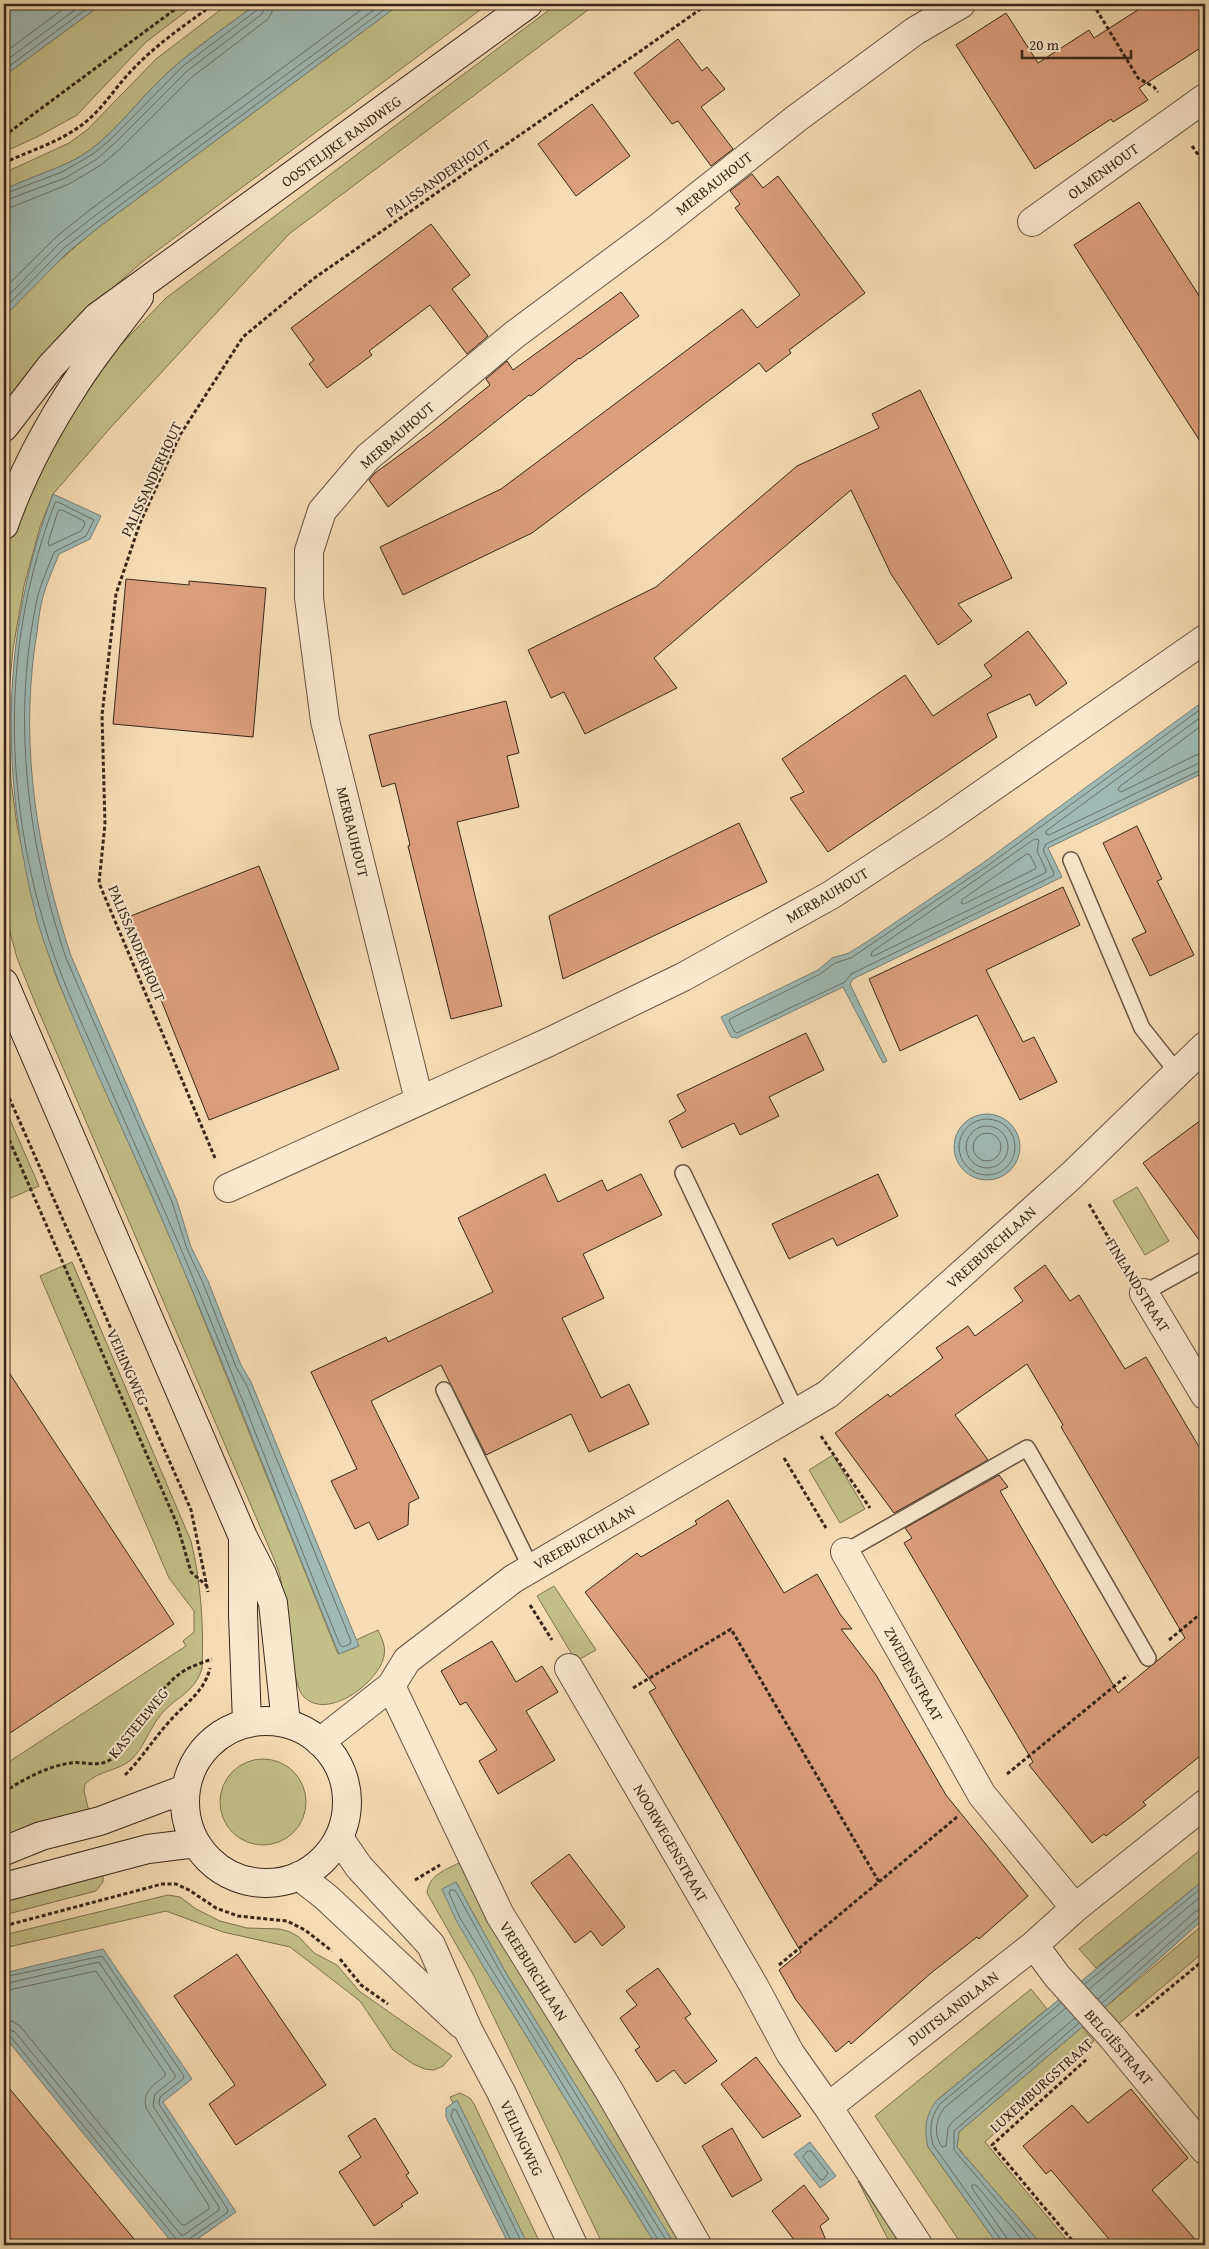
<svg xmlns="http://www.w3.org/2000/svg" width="1209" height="2249" font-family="'Gentium Book Plus',serif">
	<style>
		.green { fill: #c3bf89; stroke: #7c7251 }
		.water { fill: #9fbab5; stroke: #757f77 }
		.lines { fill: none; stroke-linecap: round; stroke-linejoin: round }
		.shore { stroke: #6a7067; stroke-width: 1 }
		.building { fill: #db9e7d; stroke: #362619 }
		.service-casing { stroke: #665440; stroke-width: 18 }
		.minor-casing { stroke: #665440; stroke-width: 30 }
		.tertiary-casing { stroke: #665440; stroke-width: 30 }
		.secondary-casing { stroke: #362619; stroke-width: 30 }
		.path { stroke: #362619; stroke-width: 3; stroke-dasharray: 4 2.5; stroke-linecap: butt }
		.service { stroke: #fae9cf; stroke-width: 15 }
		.minor { stroke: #fae9cf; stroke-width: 28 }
		.tertiary { stroke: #fae9cf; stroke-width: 28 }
		.secondary { stroke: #fae9cf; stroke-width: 28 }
		.labels { text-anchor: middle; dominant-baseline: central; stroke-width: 4; stroke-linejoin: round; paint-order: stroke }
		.street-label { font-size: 15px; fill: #362619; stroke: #fae9cf }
	</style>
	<rect width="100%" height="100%" fill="#f7ddb5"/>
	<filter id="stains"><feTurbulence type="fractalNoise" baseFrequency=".004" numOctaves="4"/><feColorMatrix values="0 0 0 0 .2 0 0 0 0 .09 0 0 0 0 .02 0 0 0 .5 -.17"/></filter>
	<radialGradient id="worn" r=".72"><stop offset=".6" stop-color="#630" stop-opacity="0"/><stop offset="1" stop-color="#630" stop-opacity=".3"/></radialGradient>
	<path class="green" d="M102,4H196L146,42L77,115L39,136L4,152V76Z
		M228,4H257C224,28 190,51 161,79C137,102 117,130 90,150C64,169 32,175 4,190V173L69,143L87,130L156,59Z
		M400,4H488L142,262L79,318L4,412V317C34,284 65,254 99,227Z
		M557,4H596L289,234L112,426L53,494L40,527L24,586L13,649L8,701L11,781L17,825L38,922L57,979L180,1260L338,1654L358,1646L356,1640L378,1630C382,1639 386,1646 384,1656C379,1682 328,1721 304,1697C300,1693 298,1685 296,1679C293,1671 289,1663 287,1654C282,1631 285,1605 281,1581C280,1574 277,1567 274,1559L36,1005L17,958L4,910V549L12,526L56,433L109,357L166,298Z
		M4,1106L39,1186L6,1200L4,1194Z
		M1137,1187L1169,1241L1145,1255L1113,1201Z
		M72,1262L191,1541C201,1582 204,1627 202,1669C193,1695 174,1697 159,1717C149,1730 144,1747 132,1759C119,1771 99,1770 85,1784L84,1791L89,1812L4,1837V1765L186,1646L183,1641L194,1632V1611L169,1578L40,1276Z
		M833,1455L865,1509L840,1523L809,1470Z
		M554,1586L596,1650L576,1661L537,1596Z
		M220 1802a43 43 0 1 1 86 0a43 43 0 1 1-86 0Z
		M1205,1846V1879L1096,1968L1079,1949Z
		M459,1863L484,1909L562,2028L683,2245H675L659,2220L506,1973L456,1882L483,1966L656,2245H603L474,1976L427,1893C429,1875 445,1870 459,1863Z
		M103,1873V1882L96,1891L4,1915V1899Z
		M168,1895L180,1897L196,1909L220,1921L247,1928L280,1929L290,1932L299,1937L314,1953L337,1965L359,1991L452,2056L443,2066L434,2070L425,2069L413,2064L393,2050L360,2001L290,1947L223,1932L166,1911L4,1948V1935Z
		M1205,1923V1951L1116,2026L1102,2010Z
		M1031,1989L1047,2009L936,2101L928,2147L998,2245H962L875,2116Z
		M1082,2027L1094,2041L985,2142L1071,2245H1042L957,2147L959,2132Z
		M460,2093L470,2098L474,2104L541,2245H528L457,2101L453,2103L450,2097Z
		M858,2181L901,2245H891Z"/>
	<path class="water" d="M4,4H102L4,76Z
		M257,4H400L99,227L68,252L4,317V190C32,175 64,169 90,150C117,130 137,102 161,79C190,51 224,28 257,4Z
		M53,494L101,516L90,539L59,554C54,567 48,580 44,593C39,609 38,628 35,645C20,751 38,856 71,956L177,1201L191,1247L208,1281L241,1365L251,1382L359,1646L339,1654C285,1523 235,1390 179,1259C153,1197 125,1135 97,1073C76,1024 54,975 38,923C0,779 0,634 53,494Z
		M1205,700V772L1048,848L1062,877L853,979L850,984L887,1061L883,1063L843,987L737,1038L731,1037L721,1017L818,970L832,958L849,953L868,941L987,860Z
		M954 1147a33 33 0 1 1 66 0a33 33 0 1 1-66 0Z
		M1205,1879V1918L1102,2010L959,2132L957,2147L1042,2245H998L928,2147C924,2129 925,2117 936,2101Z
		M456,1882L506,1973L675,2245H656L483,1966L456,1920L442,1889Z
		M103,1949L192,2079L163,2102L236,2212L189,2245H174L4,2036V1973Z
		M457,2100L528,2245H509L446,2117V2108Z
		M810,2142L836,2176L820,2188L794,2154Z"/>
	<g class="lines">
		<path class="shore" d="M4,53L70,4
			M4,62L83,4
			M4,70L93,4
			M4,194L62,172L93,154L111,139L183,66L257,10L259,4
			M4,201L65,178L97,159L115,143L187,71L262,14L266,4
			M4,208L12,207L69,184L101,165L120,149L192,77L268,19L272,12L273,4
			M4,289L55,238L87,212L369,4
			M4,300L60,243L92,218L382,4
			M4,309L64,248L96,223L392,4
			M58,502L94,520L86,536L54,552C49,566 42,580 38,595C11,716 27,842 66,958L172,1202L187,1249L203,1283L236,1367L246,1384L351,1641L350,1644L343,1647L340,1645C287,1516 238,1385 184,1256C157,1193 128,1130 101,1067C80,1019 57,971 43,920C3,782 3,638 55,503Z
			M62,510L84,521L85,524L81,531L49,546L48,543L58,511Z
			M1205,706L990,864L870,945L851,958L835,963L820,974L730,1019L729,1021L734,1031L737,1033L845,982L851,974L1053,876L1054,873L1043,850L1046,844L1205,768
			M1205,714L1046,831V834L1049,835L1199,763L1205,761
			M1205,723L1119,787L1118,790L1121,792L1196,755L1205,754
			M1035,839L1039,840L1037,851L1046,870L1045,873L874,956H871L872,952Z
			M1027,854L1030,855L1036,867L1035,869L964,904L961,903L962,900Z
			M959 1147a28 28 0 1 1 56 0a28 28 0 1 1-56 0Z
			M966 1147a21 21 0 1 1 42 0a21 21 0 1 1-42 0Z
			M973 1147a14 14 0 1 1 28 0a14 14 0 1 1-28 0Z
			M4,1977L102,1956L184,2076L183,2079L160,2097L159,2104L228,2210L227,2213L189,2239L187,2245
			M4,1984L99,1962L175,2075V2078L155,2094L153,2106L219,2207V2210L184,2235H181L15,2032L4,2027
			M1085,1984L1205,1885
			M1089,1989L1205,1893
			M4,1991L96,1971L165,2073V2076C153,2085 142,2092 146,2108L209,2206V2209L185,2225H182L20,2026L12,2021L4,2020
			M1098,1999L1196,1911L1205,1908
			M1102,2003L1200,1916L1205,1914
			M1066,2008L944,2108C936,2120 933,2134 942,2147L946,2146L948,2129L951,2123L1075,2018
			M4,2034L10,2036L177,2240L178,2245
			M808,2151H811L828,2173L823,2180L820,2179L803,2157Z
			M513,2245L451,2116L453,2109L456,2110L523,2245
			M660,2245L659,2241L460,1918L449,1893L450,1890H455L502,1975L669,2245
			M1002,2245L1001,2240L933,2145C929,2129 930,2118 940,2104L1061,2003
			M1008,2245L1006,2237L972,2188V2185H976L1027,2245
			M1035,2245L954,2150V2131L1079,2023"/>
	</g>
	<path class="building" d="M1147,4H1205V45L1139,88L1148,100L1113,122L1111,119L1035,169L956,45L1006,13L1038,63L1089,30L1094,38Z
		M678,39L702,71L707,67L725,89L701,107L733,149L711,166L678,121L672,124L634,73Z
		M592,104L630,156L576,196L538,144Z
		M752,174L763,188L778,176L865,293L789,350L791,353L766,372L759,363L532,533L403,595L380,547L501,489L742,309L757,328L800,295L735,208L740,204L730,191Z
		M1139,202L1205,305V449L1074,245Z
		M431,224L470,275L452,289L488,336L467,354L430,305L369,351L372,355L327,388L309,364L314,360L291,328Z
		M621,292L639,316L580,359L579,358L531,396L529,395L388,507L369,480L375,473L430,433L490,385L486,379L507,361L513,370Z
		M920,390L1012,578L958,604L972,621L938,645L891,574L851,490L654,658L677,688L585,734L564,692L551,698L528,650L656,587L797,466L879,428L872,414Z
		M126,579L189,585V581L266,588L253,737L113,724Z
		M1028,631L1067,683L1036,706L1030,694L987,714L997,737L828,852L790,798L804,792L782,759L905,675L933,716L992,676L984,665Z
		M506,701L519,753L507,756L519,807L457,822L502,1006L451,1019L408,846L410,845L395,783L382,787L369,735Z
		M739,823L767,882L563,979L549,916Z
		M1137,826L1162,879L1157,881L1194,955L1150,976L1132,939L1146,932L1103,843Z
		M259,866L339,1069L209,1120L128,917Z
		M1063,887L1080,925L986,970L1023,1042L1034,1037L1057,1082L1020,1100L977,1015L900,1051L869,979Z
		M806,1033L824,1070L769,1097L779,1116L740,1135L734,1123L682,1148L669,1121L686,1111L677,1095Z
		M1205,1117V1248L1143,1163Z
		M545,1174L558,1202L602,1180L607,1191L641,1174L662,1215L583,1254L604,1298L562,1318L601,1398L629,1384L649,1424L589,1452L571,1414L486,1455L441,1365L371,1401L419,1498L409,1503L408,1525L378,1540L369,1522L355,1529L331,1481L357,1469L311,1372L386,1337L388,1342L493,1292L458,1218Z
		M878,1174L898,1216L837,1246L833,1238L789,1259L772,1224Z
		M1045,1265L1070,1301L1079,1295L1125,1369L1146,1357L1205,1457V1752L1143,1802L1146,1805L1106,1836L1104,1834L1092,1843L1029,1765L1033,1762L904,1543L912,1538L905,1528L999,1475L1008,1487L1000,1491L1118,1693L1185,1638L1077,1454L1061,1427L1063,1425L1027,1364L955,1415L988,1460L894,1513L835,1433L888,1394L890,1397L943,1358L936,1348L968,1326L975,1336L1023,1301L1014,1288Z
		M4,1365L174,1624L4,1737Z
		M728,1500L784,1593L817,1574L840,1614L852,1629H841L876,1675L946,1795L1028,1896L979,1939L977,1937L931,1973L851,2044L849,2041L836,2052L796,2000L779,1970L801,1952L649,1692L656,1688L585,1592L637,1553L641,1557L697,1524L695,1521Z
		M492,1641L516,1682L542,1666L558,1692L526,1711L555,1760L498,1794L479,1761L497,1750L466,1702L460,1705L441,1671Z
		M569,1854L625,1927L602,1946L591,1931L575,1943L531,1883Z
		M237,1954L326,2085L236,2145L209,2104L235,2085L174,1996Z
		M658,1968L691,2014L685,2018L717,2061L685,2084L674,2070L657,2082L635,2050L640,2047L620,2018L637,2005L626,1991Z
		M756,2057L801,2116L763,2138L721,2084Z
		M4,2082L139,2245H4Z
		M1131,2089L1188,2158L1152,2190L1200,2245H1114L1051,2170L1046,2174L1023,2146L1072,2105L1088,2123Z
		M375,2118L409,2173L406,2175L418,2193L401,2204L403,2206L374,2226L339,2172L361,2157L348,2136Z
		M732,2128L762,2180L732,2197L702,2146Z
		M804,2185L829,2219L820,2226L828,2245H798L772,2211Z"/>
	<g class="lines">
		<defs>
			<path id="service" d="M1071,860L1142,1028L1177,1072
				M683,1173L796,1411
				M1144,1293L1205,1259
				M444,1390L531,1568
				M845,1552L1027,1448L1148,1658"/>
			<path id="minor" d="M1032,222L1205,98
				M419,1100L325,721L309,598V551L322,511L368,457L514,335L658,228L797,118L915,31L961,4
				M228,1188L549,1042L683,977L831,895L935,827L1205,639
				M1144,1293L1205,1395
				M845,1552L982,1795L1075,1908
				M569,1668L754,1986L790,2053L828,2107L918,2245
				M391,1686L500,1915L608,2089L697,2245
				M320,1742L391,1686L407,1660L513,1579L828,1394L1072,1175L1205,1046
				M1034,1945L1057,1976L1112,2037L1205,2150
				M828,2107L1034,1945L1075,1908L1205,1804"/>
			<path id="tertiary" d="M339,1838L359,1867L431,1945L469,2032L501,2092L573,2245
				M299,1876L326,1897L461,2024"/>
			<path id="secondary" d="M4,427L51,366L97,317L528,4
				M4,525C21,476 46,429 74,386C93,355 118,326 139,297
				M4,983L243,1537L262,1574L273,1603L286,1723
				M243,1541V1615L247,1723
				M185 1802a81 81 0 1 1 162 0a81 81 0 1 1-162 0Z
				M4,1851L41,1836L100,1821L185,1789
				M4,1887L148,1849L196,1843"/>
		</defs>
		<use href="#service" class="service-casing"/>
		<use href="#minor" class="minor-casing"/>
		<use href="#tertiary" class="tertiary-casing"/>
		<use href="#secondary" class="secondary-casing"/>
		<path class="path" d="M1093,4L1138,78L1154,87L1158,92
			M4,136L182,4
			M1192,146L1205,164
			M4,163C29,151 60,142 83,124C103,109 116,86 134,68C157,44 186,24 214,4
			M4,1086L191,1510L208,1592
			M4,1128L177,1524L191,1572L207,1586
			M215,1158L99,883L105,824L102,715L116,594L140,523L180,435L243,337L313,279L708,4
			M1089,1204L1126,1268
			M821,1436L870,1508
			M784,1458L826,1528
			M530,1605L552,1640
			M1169,1640L1205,1610
			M633,1688L731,1629L879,1882
			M1007,1774L1128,1675
			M125,1775C142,1758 152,1741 168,1723C184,1704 204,1693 210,1668
			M4,1792C24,1779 46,1767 70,1763C82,1761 97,1767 108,1761C126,1751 135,1726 147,1710C157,1696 172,1677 187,1669C195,1665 204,1662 212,1659
			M415,1880L440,1865
			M4,1926L162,1884H176L189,1890L216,1908L238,1916L287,1921L305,1930L332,1951
			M340,1959L361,1985L388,2004
			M779,1965L957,1817
			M1136,2016L1205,1959
			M1076,2245L992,2145L1088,2058"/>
		<use href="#service" class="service"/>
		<use href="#minor" class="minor"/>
		<use href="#tertiary" class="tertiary"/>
		<use href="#secondary" class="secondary"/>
	</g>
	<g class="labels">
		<g class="street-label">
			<text transform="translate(341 141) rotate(-36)">OOSTELIJKE RANDWEG</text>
			<text transform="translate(1103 171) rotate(-36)">OLMENHOUT</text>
			<text transform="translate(438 178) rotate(-35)">PALISSANDERHOUT</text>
			<text transform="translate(714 183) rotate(-38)">MERBAUHOUT</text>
			<text transform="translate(397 435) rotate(-41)">MERBAUHOUT</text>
			<text transform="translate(151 479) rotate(-65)">PALISSANDERHOUT</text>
			<text transform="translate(353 832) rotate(76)">MERBAUHOUT</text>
			<text transform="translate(827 895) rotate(-31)">MERBAUHOUT</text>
			<text transform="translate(137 943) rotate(67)">PALISSANDERHOUT</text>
			<text transform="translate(991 1247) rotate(-42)">VREEBURCHLAAN</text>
			<text transform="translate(1138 1285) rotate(58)">FINLANDSTRAAT</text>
			<text transform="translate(128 1367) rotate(66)">VEILINGWEG</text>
			<text transform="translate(584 1537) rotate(-30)">VREEBURCHLAAN</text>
			<text transform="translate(914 1674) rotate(61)">ZWEDENSTRAAT</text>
			<text transform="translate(138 1723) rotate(-51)">KASTEELWEG</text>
			<text transform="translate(671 1843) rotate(60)">NOORWEGENSTRAAT</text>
			<text transform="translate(534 1971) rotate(58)">VREEBURCHLAAN</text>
			<text transform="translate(953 2008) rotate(-38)">DUITSLANDLAAN</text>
			<text transform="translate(1119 2047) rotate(49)">BELGIËSTRAAT</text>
			<text transform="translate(1041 2085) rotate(-42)">LUXEMBURGSTRAAT</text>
			<text transform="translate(522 2138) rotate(65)">VEILINGWEG</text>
		</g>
	</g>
	<rect width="1209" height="2249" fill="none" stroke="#f7ddb5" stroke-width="20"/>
	<rect x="5" y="5" width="1199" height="2239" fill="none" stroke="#362619" stroke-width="2.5"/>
	<rect x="10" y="10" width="1189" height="2229" fill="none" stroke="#362619"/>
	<path d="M1022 50v8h109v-8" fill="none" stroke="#362619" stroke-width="2.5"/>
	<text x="1029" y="50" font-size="15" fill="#362619" stroke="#fae9cf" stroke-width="4" paint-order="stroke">20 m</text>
	<rect width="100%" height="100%" filter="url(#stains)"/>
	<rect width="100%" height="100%" fill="url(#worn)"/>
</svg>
